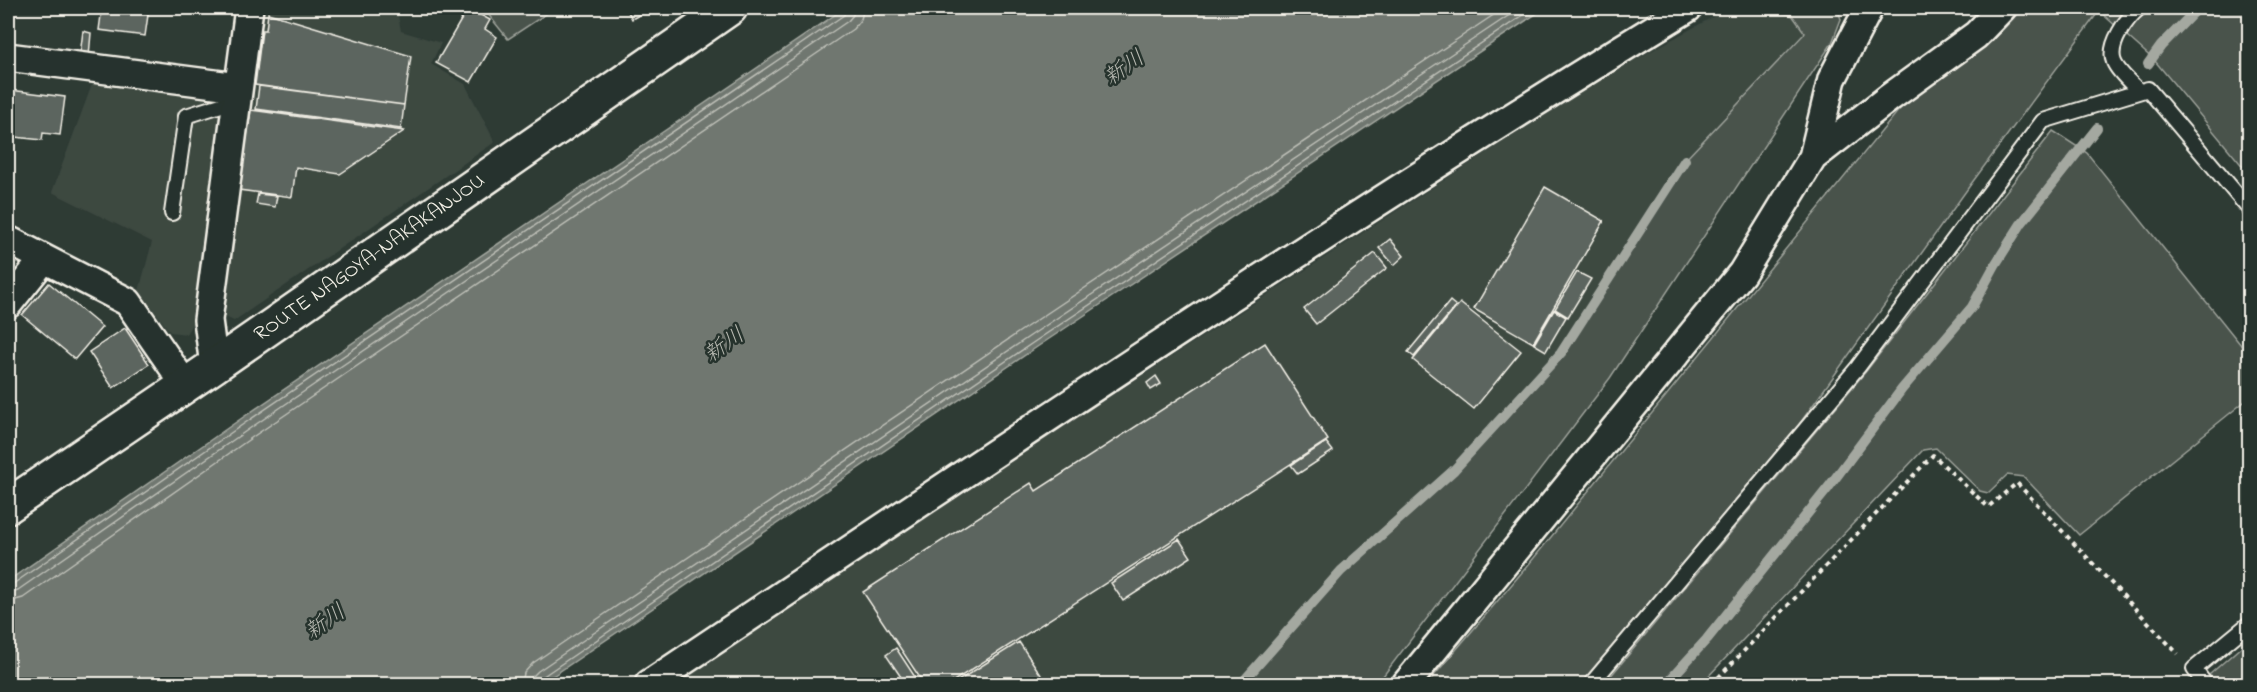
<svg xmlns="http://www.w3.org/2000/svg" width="2257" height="692" font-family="'Indie Flower','Klee One',sans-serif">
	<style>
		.built { fill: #3c4841 }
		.green { fill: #48524c; stroke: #9ea29a; stroke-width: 1.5 }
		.water { fill: #6f7770; stroke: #a4a8a0; stroke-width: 1.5 }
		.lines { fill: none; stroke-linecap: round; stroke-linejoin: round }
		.shore { stroke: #bfc0b8; stroke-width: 1.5 }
		.stream { stroke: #a4a8a0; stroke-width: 10 }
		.building { fill: #5c655e; stroke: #f4f1e8; stroke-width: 1.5 }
		.service-casing { stroke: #f4f1e8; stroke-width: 18 }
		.minor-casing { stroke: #f4f1e8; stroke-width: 32 }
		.primary-casing { stroke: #f4f1e8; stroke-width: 38 }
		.path { stroke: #f4f1e8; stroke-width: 4; stroke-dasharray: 4.5 4.5; stroke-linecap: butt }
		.service { stroke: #26332d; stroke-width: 14 }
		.minor { stroke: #26332d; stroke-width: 27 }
		.primary { stroke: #26332d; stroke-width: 33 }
		.labels { text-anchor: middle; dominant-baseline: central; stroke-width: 5; stroke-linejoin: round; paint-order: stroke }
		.street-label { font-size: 21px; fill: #f4f1e8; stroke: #26332d }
		.water-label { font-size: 22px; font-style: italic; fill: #b8bab2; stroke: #26332d }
	</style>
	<rect width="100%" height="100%" fill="#2e3b34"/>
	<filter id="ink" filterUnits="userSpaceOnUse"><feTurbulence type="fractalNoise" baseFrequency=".0167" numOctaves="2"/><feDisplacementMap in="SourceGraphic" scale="12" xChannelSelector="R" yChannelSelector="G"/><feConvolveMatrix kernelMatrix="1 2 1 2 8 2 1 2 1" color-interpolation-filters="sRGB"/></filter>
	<g filter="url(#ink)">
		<path class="built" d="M262,8H371L398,15L401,31L441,43L431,64L465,84L495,142L234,321L216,313Z
			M1729,8H1745L1792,15L1805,33L1685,160L1561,353L1454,470L1341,572L1241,684H675L893,537L1600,79Z
			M94,79L216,95L220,119L196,318L186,334L170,332L139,291L152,242L52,192Z"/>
		<path class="green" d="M483,8H555L508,39Z
			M1745,8H1837L1841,19L1832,43L1610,378L1377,684H1241L1341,571L1454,470L1561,353L1685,160L1805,33L1792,15Z
			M2023,8H2249V174L2155,61L2099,11L1971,184L1798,426L1580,684H1427L1529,564L1903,105L1991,42Z
			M2053,131L2087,153L2249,355V398L2079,535L2024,477L2007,475L1988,493L1980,491L1936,448L1923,450L1701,684H1604L1867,370Z
			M2249,640V684H2217L2209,675Z"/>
		<path class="water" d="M845,8H1545L1037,347L541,684H8V581L242,418Z"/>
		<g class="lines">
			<path class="shore" d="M8,586L13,584L245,423L844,15L847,8
				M8,593L18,590L249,429L848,21L853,15L855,8
				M8,602L23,598L254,436L853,29L861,19L864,8
				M522,684L524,673L533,663L1025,328L1504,8
				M531,684L532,677L538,671L1030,336L1520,8
				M539,684L542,677L1034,342L1534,8"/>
			<path class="stream" d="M2148,64L2161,46L2198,8
				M1241,684L1341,571L1454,470L1561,353L1685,160
				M1666,684L1707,639L1828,488L1902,389L1972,307L1995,265L2021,224L2097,128"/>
		</g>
		<path class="building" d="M102,8H149L145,36L99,30Z
			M468,8L490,20L485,29L497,37L471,82L436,63Z
			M626,8H652L632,19Z
			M268,13L411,56L404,105L255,85L262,30H266Z
			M83,31L91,33L89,56L80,55Z
			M259,86L404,105L401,129L256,109Z
			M10,90L65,97L60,135L43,133L42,140L15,137L16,130L8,128Z
			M251,110L404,131L340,174L296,167L292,197L239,190Z
			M1545,187L1604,221L1533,343L1474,309Z
			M258,194L277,196L275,207L256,204Z
			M1390,239L1404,256L1394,265L1379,248Z
			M1375,253L1387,268L1316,324L1304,309Z
			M1577,272L1591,279L1568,317L1555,309Z
			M49,283L102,327L75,359L22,315Z
			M1450,301L1456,306L1414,357L1408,352Z
			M1460,303L1521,351L1474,409L1413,360Z
			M1554,310L1566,317L1546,351L1534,344Z
			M125,328L149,364L113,388L89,352Z
			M1265,343L1328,440L949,684H924L863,592L1031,483L1036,491Z
			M1156,376L1161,384L1151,390L1147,383Z
			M1326,442L1333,451L1298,474L1291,465Z
			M1179,539L1191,557L1123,601L1111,583Z
			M1019,642L1047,684H953Z
			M896,648L915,677L905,683L886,655Z"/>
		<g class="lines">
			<defs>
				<path id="service" d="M2139,91C2131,83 2118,72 2114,62C2107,45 2127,18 2139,8
					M172,213L186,116L237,100
					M1591,684L1858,367L2043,121L2148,89L2250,210
					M2205,684L2194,669L2250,623"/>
				<path id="minor" d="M8,57L238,87
					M1813,157L1889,98L1976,35L2002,8
					M8,240L128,302L186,386
					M8,304L44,259
					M214,366L208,320L249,8
					M649,684C992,455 1335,223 1688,8
					M1406,684L1742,273L1813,157L1832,79L1869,8"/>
				<path id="primary" d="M8,506L214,366L730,8"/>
			</defs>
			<use href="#service" class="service-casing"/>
			<use href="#minor" class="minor-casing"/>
			<use href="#primary" class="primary-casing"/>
			<path class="path" d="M1712,684L1933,455L1988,507L2017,483L2178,654"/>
			<use href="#service" class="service"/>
			<use href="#minor" class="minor"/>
			<use href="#primary" class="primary"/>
		</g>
	</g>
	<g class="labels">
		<g class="street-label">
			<text transform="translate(370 258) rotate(-35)">ROUTE NAGOYA-NAKAKANJOU</text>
		</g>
		<g class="water-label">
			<text transform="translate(1125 69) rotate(-35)">新川</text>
			<text transform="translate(725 346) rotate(-35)">新川</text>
			<text transform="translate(326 623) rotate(-35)">新川</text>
		</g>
	</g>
	<rect width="2257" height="692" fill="none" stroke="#26332d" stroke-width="30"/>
	<rect x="15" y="15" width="2227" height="662" fill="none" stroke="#f4f1e8" stroke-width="2" filter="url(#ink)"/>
</svg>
